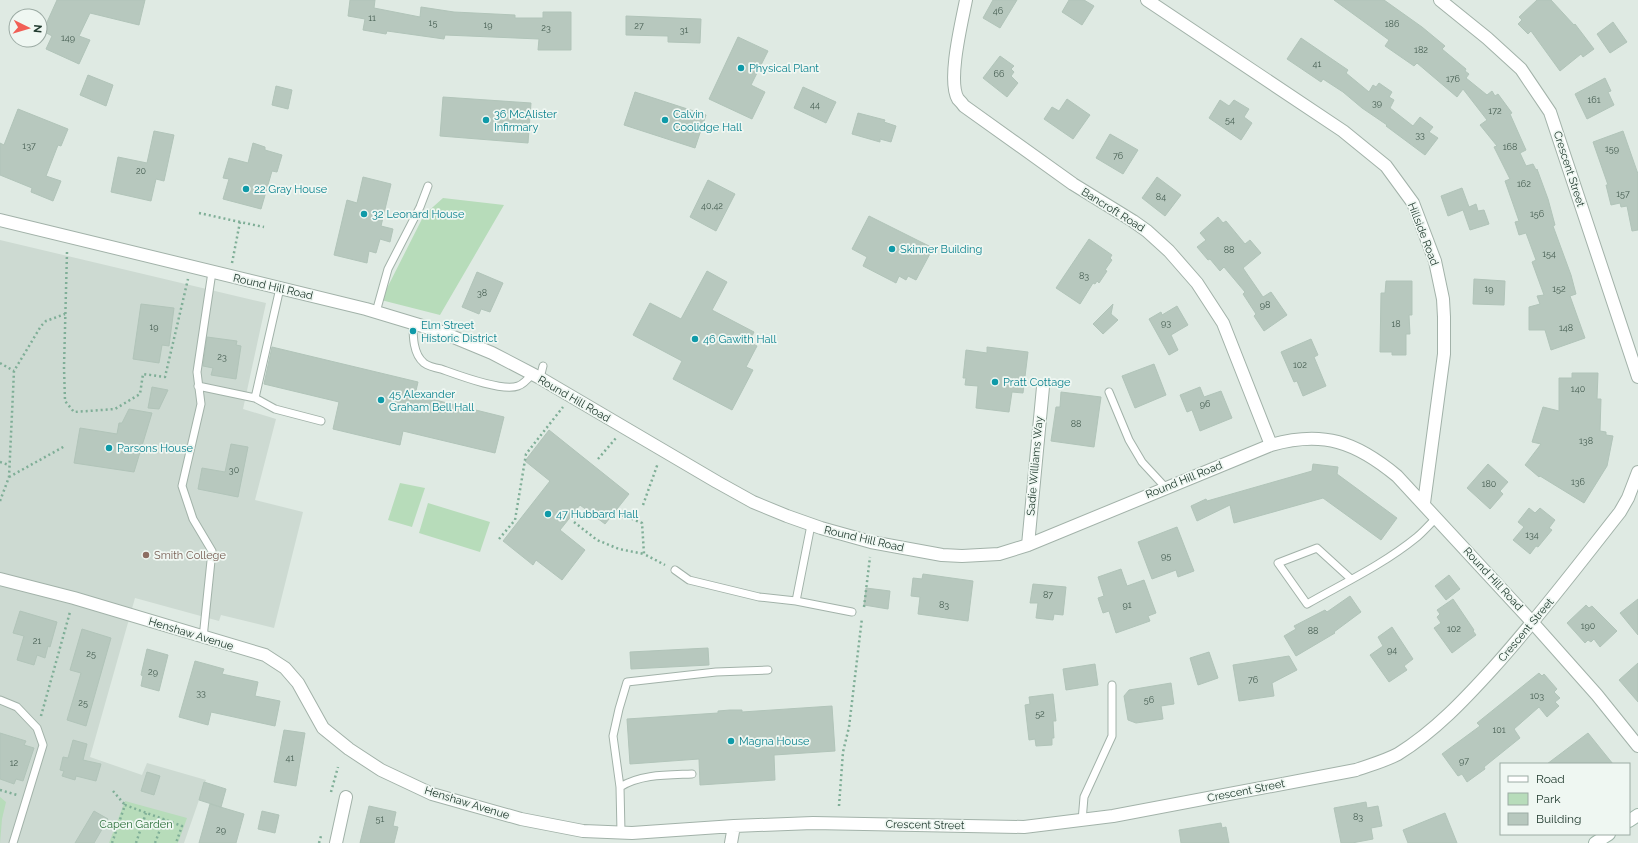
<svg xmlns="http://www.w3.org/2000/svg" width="1638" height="843" font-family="Raleway,sans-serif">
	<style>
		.built { fill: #cddad2 }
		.green { fill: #b7dcba }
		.building { fill: #b7c8be; stroke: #b1c4b9 }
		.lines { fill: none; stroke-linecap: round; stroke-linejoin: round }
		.lane-casing { stroke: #a2b2a9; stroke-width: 9 }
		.street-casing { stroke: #a2b2a9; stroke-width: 14 }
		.secondary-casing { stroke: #9eb6a9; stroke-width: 14 }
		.path { stroke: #7fae97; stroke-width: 2.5; stroke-dasharray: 2 3; stroke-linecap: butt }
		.lane { stroke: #fff; stroke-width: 7 }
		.street { stroke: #fff; stroke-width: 12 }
		.secondary { stroke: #fff; stroke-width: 12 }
		.culture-dot { fill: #0f9aa8; stroke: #eff7f2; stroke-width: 1.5 }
		.education-dot { fill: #8d6e63; stroke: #eff7f2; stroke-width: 1.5 }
		.labels { text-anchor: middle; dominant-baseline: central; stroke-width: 3.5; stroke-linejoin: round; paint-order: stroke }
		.number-label { font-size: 9px; fill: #465e52 }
		.culture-label { font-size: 11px; fill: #0d838f; stroke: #eff7f2; text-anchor: start }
		.street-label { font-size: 11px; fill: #203a2e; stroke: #eff7f2 }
		.education-label { font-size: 11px; fill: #785e54; stroke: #eff7f2; text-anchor: start }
		.park-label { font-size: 11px; fill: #2b7039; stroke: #eff7f2 }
	</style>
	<rect width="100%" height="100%" fill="#dfeae3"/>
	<path class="built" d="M0,240L266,303L243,409L276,419L255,500L303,512L274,628L221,615L219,621L135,598L90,757L142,775L147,763L206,780L184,843H0Z"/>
	<path class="green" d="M443,198L504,205L440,315L381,300L424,215Z
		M400,483L425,488L412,527L388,520Z
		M428,503L490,522L480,552L419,533Z
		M0,797L6,802L2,819L0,843Z
		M125,801L187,818L178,843H109Z"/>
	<path class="building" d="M57,0H145L139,25L90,13L79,36L90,40L79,64L46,49L52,36L43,31Z
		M350,0H375L374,8L420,17L421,7L454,12L515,15V18H543V12H571V50H538L539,39L445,35L444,39L387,31L386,34L363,30L365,19L348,16Z
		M993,0H1017L1000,28L983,18Z
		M1069,0H1084L1094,6L1082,25L1062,12Z
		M1334,0H1384L1422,27L1445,46L1442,49L1466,69L1465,71L1469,74L1466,78L1487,95L1492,91L1495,96L1498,94L1512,113L1510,114L1526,150L1520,153L1526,166L1533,164L1536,170L1537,169L1548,199L1555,225L1553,226L1571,275L1576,294L1570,296L1585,338L1551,350L1545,330H1529V307L1540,304L1537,296L1544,295L1532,262L1536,260L1526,233L1519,235L1515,222L1519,221L1505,181L1510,179L1494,147L1497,146L1480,125L1487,120L1463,89L1457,97L1417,63L1414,66L1385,46L1389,40Z
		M1537,0H1551L1574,25L1575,24L1594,49L1583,57L1581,54L1560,71L1531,31L1528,34L1518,24L1522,20L1519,17Z
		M626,16L701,19L700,43L668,42V36L626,35Z
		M1613,22L1627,42L1610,53L1597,34Z
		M738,37L768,51L751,85L765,92L752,119L709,99Z
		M1301,38L1348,70L1346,73L1369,92L1373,85L1376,87L1379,83L1392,92L1389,97L1394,100L1390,108L1413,126L1420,117L1433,127L1429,132L1438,138L1425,155L1386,126L1387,125L1362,108L1343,92L1323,79L1321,82L1287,59Z
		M1000,56L1014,66L1011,69L1014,72L1011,76L1018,83L1007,97L983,78Z
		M88,75L113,85L106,106L80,95Z
		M1605,78L1611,91L1608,92L1614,105L1587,119L1575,94Z
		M276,86L292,90L288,109L272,105Z
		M803,87L836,102L826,123L794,108Z
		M635,92L706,115L695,148L624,125Z
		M443,97L531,103L528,143L440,136Z
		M1067,99L1090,115L1073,139L1044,119L1052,107L1059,111Z
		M1220,100L1229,106L1234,100L1249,109L1244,117L1252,123L1241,140L1209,118Z
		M18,109L68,129L61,146L58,145L46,176L61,181L53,201L31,192L32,188L0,175V143L4,145Z
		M858,113L885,120L884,122L896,126L891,142L880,139V142L852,134Z
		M154,131L174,135L164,181L156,179L151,201L111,192L118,157L147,163Z
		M1623,131L1638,174V230L1632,231L1627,206L1621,207L1620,203L1611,205L1606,185H1608L1593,142Z
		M1110,134L1138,150L1123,174L1096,158Z
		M253,143L265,147V150L282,155L277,172L272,171L261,209L223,199L229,179L223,178L229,158L248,163Z
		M363,177L391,184L381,226L393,229L390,242L380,239L376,253L369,251L367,263L334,255L347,200L357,203Z
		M1157,177L1181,195L1165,216L1142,198Z
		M708,180L735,194L716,231L690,217Z
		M1462,188L1469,207L1476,204L1478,211L1484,210L1489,224L1470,230L1463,210L1448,216L1441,196Z
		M869,216L933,248L916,280L908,276L906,280L899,276L896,283L863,266L867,257L852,249Z
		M1218,217L1223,223L1226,221L1245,244L1250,240L1261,253L1243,268L1263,297L1271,292L1287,315L1264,331L1254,316L1256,314L1243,294L1245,292L1224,267L1220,271L1210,259L1208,260L1197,247L1206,240L1200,233Z
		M1089,239L1112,255L1110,258L1112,260L1105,270L1107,271L1099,283L1097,281L1095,284L1093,283L1080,304L1056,288Z
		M707,271L727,282L712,310L754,332L749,342L757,346L746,367L753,370L732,410L673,379L682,361L633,335L650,303L681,319Z
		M477,272L503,283L490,312L481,309L479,314L462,307Z
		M1474,279L1505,281L1504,305L1473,304Z
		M1386,281H1412V315H1409L1410,334H1406V355H1392V352H1380L1381,293H1385Z
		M141,304L174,308L169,346L162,345L159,363L133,359Z
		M1113,304L1111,314L1118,320L1103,334L1093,324Z
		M1177,306L1188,325L1171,335L1178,350L1169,355L1149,319L1161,312L1162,315Z
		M207,337L237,341L236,345L241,346L236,379L211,375L213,368L203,366Z
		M1311,339L1318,355L1314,357L1326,386L1303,396L1297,381L1294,382L1281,352Z
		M272,347L418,382L415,395L504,417L495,453L403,431L400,445L333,429L339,402L264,384Z
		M987,347L1028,352L1023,393L1012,392L1009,412L976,408L978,386L965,385L966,378H963L966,350L987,353Z
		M1154,364L1166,395L1135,408L1122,376Z
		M1572,373H1598L1597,399H1601L1600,431L1606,432V435L1613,436L1607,466L1584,503L1540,476L1539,477L1525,465L1541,444L1532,442L1543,407L1559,411V378H1572Z
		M152,387L168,390L159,409L148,408Z
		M1200,387L1204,397L1221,391L1232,418L1200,431L1192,410L1187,412L1180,395Z
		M1061,392L1101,397L1094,447L1051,441L1056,407H1060Z
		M129,409L152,413L134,472L74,463L80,428L117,434L119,423H122Z
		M549,430L629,494L605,524L580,505L560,530L585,550L562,580L536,560L533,565L503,541L550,481L525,461Z
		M231,444L248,447L238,497L198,489L202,468L225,472Z
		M1313,464L1338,467L1337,474L1397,518L1381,540L1323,498L1234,523L1230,505L1197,521L1191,506L1206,499L1207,501L1312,471Z
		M1488,464L1508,482L1500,491L1503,494L1490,509L1467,488Z
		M1529,508L1535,513L1540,508L1555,520L1549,528L1552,530L1538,547L1536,546L1530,554L1513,540L1524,527L1518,522Z
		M1177,527L1194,571L1178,577L1176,570L1152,579L1138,542Z
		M1121,569L1127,586L1144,580L1156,613L1148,616L1150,621L1116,633L1109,611L1103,613L1098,598L1104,596L1098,577Z
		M923,574L973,581L968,621L918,614L920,597L911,596L913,578L922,579Z
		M1449,575L1460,589L1446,600L1435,586Z
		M1033,584L1066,587L1063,615L1054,614L1053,620L1036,618L1038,603H1030Z
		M866,588L890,591L888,609L864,605Z
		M1350,596L1361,612L1334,632L1335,633L1296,656L1284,636L1296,629L1294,626L1325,610L1327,612Z
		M1453,599L1474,630L1473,631L1476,635L1452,653L1434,628L1441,623L1437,617L1440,614L1437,610Z
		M1638,599V635L1620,613Z
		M1586,605L1589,608L1592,606L1617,631L1600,647L1594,639L1591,642L1588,640L1585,643L1567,623Z
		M20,611L57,622L50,647L48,646L45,658L37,655L34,665L17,660L24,636L13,633Z
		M1392,627L1413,659L1404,666L1407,670L1389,682L1370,655L1383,646L1378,637Z
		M82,629L111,638L86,726L67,720L81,673L70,670Z
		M708,648L709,665L631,669L630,652Z
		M147,649L168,655L159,691L141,686L143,676L141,675Z
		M1209,652L1218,678L1198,685L1190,658Z
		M1289,656L1297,670L1272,683L1274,696L1239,701L1233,665Z
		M195,661L224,669L222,674L258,682L255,696L280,701L275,726L211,712L208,725L179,717Z
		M1638,663V702L1619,680Z
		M1095,664L1098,685L1066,690L1063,669Z
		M1539,673L1542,676L1544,674L1557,689L1554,692L1560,698L1555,702L1559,706L1547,717L1539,707L1514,729L1520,738L1484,767L1485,769L1467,782L1462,774L1458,776L1442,754L1480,726L1477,723Z
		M1171,683L1174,704L1161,706L1163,719L1136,723L1128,720L1124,696L1129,690Z
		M1053,694L1056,721H1053L1054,738H1052V745L1036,746L1035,739L1029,740L1025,705L1030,704L1029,697Z
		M832,706L835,751L774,755L775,780L700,785L699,759L630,764L627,719L718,713V711L730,710H742V712Z
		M284,730L305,733L296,786L274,782Z
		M0,733L26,741L24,745L34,748L23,781L16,779L14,784L0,779Z
		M1588,733L1613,764H1547Z
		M73,740L87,744L83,760L101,764L96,781L76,776L75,780L62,776L64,771L60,770L63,757L68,758Z
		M147,772L160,776L154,795L141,791Z
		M204,782L226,789L221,807L199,800Z
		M1366,802L1367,808L1378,806L1382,826L1371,828L1373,839L1352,843H1341L1334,808Z
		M210,804L244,814L236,843H199Z
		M369,806L396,812L393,826L398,827L394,843H360Z
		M94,811L108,819L94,843H75Z
		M262,811L279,815L275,833L258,829Z
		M1445,813L1457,843H1408L1403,830Z
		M1221,823L1222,828L1226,827L1229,843H1181L1179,830Z"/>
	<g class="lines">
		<defs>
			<path id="lane" d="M376,312L388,269L420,207L428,186
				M413,323C413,336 413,354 424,363C428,366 436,368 441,369C458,375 502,392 518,386C524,384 528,379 532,374
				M540,378L543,366
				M198,386L255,398L275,409L321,421
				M1109,392L1129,440L1142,462L1166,488
				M255,398L280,288
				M675,570L689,580L759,597L796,601L811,525
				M1351,579L1317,548L1278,563L1307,604C1344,583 1384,564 1417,537C1424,531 1430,524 1437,517
				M796,601L852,612
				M203,638L212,551L193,519L182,486L201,404L197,372L212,272
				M0,700L17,707L37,728L43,745L13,843
				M620,787L613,736L619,709L627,682L716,672L768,670
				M1082,821L1084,797L1112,736V685
				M621,832L620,787C641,774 668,775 692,774"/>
			<path id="street" d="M966,0C962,21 947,81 958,99C960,101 962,103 964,106L1073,184L1133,221L1147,231L1169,251L1197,283L1223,323L1271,445
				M1147,0L1343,131L1386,166L1413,203L1435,261L1443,299L1444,317V354L1424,503
				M1440,0L1487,38L1521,69L1550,112L1638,377
				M0,220L366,309L439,331L492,353L540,378L717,482L753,502L787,516L821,528L871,542L942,555L962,556L999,554L1028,545L1271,445C1323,430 1356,442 1397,476L1533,623L1597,695L1638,746
				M1028,545L1043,387
				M0,579L74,598L265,655L285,668L298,683L323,728L349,749L381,770L432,794L521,819L583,831L632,833L734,826
				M336,843L346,797
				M731,843L734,826L813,823L1024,827L1113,816L1356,770C1370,765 1385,761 1398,754C1435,731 1465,699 1494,667C1539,617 1579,564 1620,512L1628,498L1638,472"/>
			<path id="secondary" d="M1629,821L1638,815
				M1595,843L1609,834"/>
		</defs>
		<use href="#lane" class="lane-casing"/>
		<use href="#street" class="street-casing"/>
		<use href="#secondary" class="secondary-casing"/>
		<path class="path" d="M199,213L240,222
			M67,252L64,367L65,401L74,412L115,409L140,394L143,374L165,377L188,279
			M232,263L240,222L264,227
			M0,363L14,371
			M598,459L616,438
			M0,462L9,465
			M9,477L65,446
			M0,501L9,477L14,371L41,326L46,321L65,314
			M643,505L658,463
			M622,515L642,523L644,554L665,565
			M574,522L597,540L619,549L644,554
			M499,539L515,520L526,454L563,407
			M864,607L870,557
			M41,716L70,612
			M0,790L17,795
			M113,791L125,805
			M331,792L338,767
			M839,806L843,752L849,727L862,618
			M112,843L125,805L182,826L176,843
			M136,843L146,813
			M155,843L164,819
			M319,843L321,836"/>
		<use href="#lane" class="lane"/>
		<use href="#street" class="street"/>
		<use href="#secondary" class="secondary"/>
	</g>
	<g class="culture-dot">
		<circle cx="741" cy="68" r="4"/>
		<circle cx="486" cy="120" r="4"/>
		<circle cx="665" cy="120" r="4"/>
		<circle cx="246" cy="189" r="4"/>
		<circle cx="364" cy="214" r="4"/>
		<circle cx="892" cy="249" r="4"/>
		<circle cx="413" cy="331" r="4"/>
		<circle cx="695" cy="339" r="4"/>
		<circle cx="995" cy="382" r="4"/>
		<circle cx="381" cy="400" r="4"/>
		<circle cx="109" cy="448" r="4"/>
		<circle cx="548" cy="514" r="4"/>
		<circle cx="731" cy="741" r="4"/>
	</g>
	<circle class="education-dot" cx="146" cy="555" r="4"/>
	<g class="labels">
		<g class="number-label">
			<text x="998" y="11">46</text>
			<text x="372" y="18">11</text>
			<text x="433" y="23">15</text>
			<text x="1392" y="24">186</text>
			<text x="488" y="25">19</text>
			<text x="639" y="26">27</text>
			<text x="546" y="28">23</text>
			<text x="684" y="30">31</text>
			<text x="68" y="38">149</text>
			<text x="1421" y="50">182</text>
			<text x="1317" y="64">41</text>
			<text x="999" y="74">66</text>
			<text x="1453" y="79">176</text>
			<text x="1594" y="100">161</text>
			<text x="1377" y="103">39</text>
			<text x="815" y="105">44</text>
			<text x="1495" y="111">172</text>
			<text x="1230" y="120">54</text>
			<text x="1420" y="135">33</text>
			<text x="29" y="146">137</text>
			<text x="1510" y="147">168</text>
			<text x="1612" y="149">159</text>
			<text x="1118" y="156">76</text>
			<text x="141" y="171">20</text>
			<text x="1524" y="184">162</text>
			<text x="1623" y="194">157</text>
			<text x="1161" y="197">84</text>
			<text x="712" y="206">40,42</text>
			<text x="1537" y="214">156</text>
			<text x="1229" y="250">88</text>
			<text x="1549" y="254">154</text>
			<text x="1084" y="276">83</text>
			<text x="1489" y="289">19</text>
			<text x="1559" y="289">152</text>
			<text x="482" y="293">38</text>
			<text x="1265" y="305">98</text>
			<text x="1166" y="323">93</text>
			<text x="1396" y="324">18</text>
			<text x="154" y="327">19</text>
			<text x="1566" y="328">148</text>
			<text x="222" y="357">23</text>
			<text x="1300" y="365">102</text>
			<text x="1578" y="389">140</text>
			<text x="1205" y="404">96</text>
			<text x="1076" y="424">88</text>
			<text x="1586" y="441">138</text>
			<text x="234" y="470">30</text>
			<text x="1578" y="482">136</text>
			<text x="1489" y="484">180</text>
			<text x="1532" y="535">134</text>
			<text x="1166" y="556">95</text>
			<text x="1048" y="595">87</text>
			<text x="944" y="605">83</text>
			<text x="1127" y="605">91</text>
			<text x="1588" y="626">190</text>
			<text x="1454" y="629">102</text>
			<text x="1313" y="631">88</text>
			<text x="37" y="641">21</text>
			<text x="1392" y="650">94</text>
			<text x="91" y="654">25</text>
			<text x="153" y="672">29</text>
			<text x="1253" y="680">76</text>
			<text x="201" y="693">33</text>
			<text x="1537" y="696">103</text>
			<text x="1149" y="700">56</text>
			<text x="83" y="703">25</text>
			<text x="1040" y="714">52</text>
			<text x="1499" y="730">101</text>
			<text x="290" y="758">41</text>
			<text x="1464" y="761">97</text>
			<text x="14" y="763">12</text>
			<text x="1358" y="817">83</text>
			<text x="380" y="819">51</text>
			<text x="221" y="830">29</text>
		</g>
		<g class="culture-label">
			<text x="749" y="68">Physical Plant</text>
			<text x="494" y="114">36 McAlister<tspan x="494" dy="13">Infirmary</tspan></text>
			<text x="673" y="114">Calvin<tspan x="673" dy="13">Coolidge Hall</tspan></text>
			<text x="254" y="189">22 Gray House</text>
			<text x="372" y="214">32 Leonard House</text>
			<text x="900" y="249">Skinner Building</text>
			<text x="421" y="325">Elm Street<tspan x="421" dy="13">Historic District</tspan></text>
			<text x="703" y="339">46 Gawith Hall</text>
			<text x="1003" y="382">Pratt Cottage</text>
			<text x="389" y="394">45 Alexander<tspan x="389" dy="13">Graham Bell Hall</tspan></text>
			<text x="117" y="448">Parsons House</text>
			<text x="556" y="514">47 Hubbard Hall</text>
			<text x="739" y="741">Magna House</text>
		</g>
		<g class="street-label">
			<text transform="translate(1569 169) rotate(72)">Crescent Street</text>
			<text transform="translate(1113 210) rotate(32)">Bancroft Road</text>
			<text transform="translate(1423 234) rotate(69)">Hillside Road</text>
			<text transform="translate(273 287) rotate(13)">Round Hill Road</text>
			<text transform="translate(574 399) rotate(30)">Round Hill Road</text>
			<text transform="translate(1035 466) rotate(-85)">Sadie Williams Way</text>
			<text transform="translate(1184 480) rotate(-22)">Round Hill Road</text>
			<text transform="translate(864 539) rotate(13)">Round Hill Road</text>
			<text transform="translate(1493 579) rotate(47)">Round Hill Road</text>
			<text transform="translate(1526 630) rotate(-50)">Crescent Street</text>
			<text transform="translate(191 634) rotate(17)">Henshaw Avenue</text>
			<text transform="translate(1246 791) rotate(-11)">Crescent Street</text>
			<text transform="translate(467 803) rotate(17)">Henshaw Avenue</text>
			<text transform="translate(925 825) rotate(1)">Crescent Street</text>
		</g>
		<g class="education-label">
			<text x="154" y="555">Smith College</text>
		</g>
		<g class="park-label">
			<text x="136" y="824">Capen Garden</text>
		</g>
	</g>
	<rect x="1500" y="763" width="130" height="72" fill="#eff7f2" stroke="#9caba4"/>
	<rect x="1508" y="776" width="20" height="6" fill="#ffffff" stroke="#9caba4"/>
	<text x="1536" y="783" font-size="12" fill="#203a2e">Road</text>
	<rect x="1508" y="793" width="20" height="12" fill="#b7dcba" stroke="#9caba4"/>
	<text x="1536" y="803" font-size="12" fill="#203a2e">Park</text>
	<rect x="1508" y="813" width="20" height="12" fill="#b7c8be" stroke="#9caba4"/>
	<text x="1536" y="823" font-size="12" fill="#203a2e">Building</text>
	<g transform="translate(28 28) rotate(95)"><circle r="19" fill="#eff7f2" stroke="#9caba4"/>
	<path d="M0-3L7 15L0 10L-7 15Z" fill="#f15f56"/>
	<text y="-6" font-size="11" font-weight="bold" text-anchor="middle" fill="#203a2e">N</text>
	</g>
</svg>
